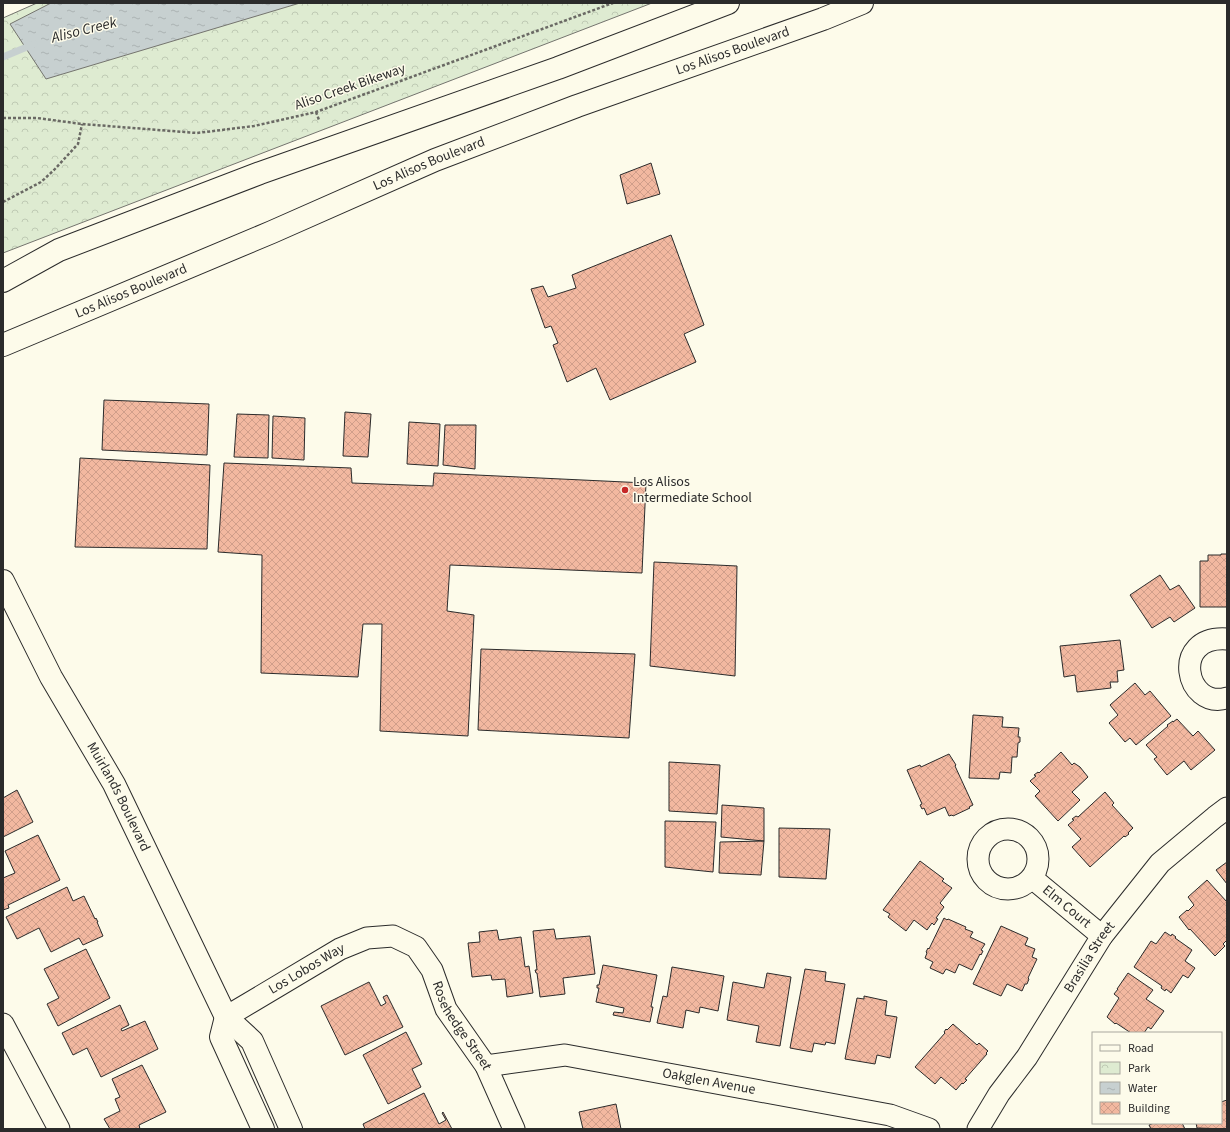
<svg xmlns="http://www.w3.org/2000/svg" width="1230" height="1132" font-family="'Source Sans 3',sans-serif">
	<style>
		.park { fill: url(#park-crowns); stroke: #74746e }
		.water { fill: url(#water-ripples); stroke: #74746e }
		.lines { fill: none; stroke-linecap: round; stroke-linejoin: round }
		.stream { stroke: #c7d0d0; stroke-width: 7 }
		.building { fill: url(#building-cross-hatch); stroke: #2b2b2b }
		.street-casing { stroke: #2b2b2b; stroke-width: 23 }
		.secondary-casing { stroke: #2b2b2b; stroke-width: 24 }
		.path { stroke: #6a6964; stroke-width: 2.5; stroke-dasharray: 3 2; stroke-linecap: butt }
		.street { stroke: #fdfbea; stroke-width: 21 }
		.secondary { stroke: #fdfbea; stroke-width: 22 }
		.poi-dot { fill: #c62828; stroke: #fdfbea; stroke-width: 1.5 }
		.labels { text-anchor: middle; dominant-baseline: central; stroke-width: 3; stroke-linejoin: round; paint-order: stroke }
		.street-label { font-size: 14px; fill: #2b2b2b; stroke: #fdfbea }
		.poi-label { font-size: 14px; fill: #2b2b2b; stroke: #fdfbea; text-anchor: start }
		.water-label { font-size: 15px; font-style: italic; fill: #2b2b2b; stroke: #fdfbea }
	</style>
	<defs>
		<pattern id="park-crowns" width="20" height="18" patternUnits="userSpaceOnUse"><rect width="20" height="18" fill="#deebd1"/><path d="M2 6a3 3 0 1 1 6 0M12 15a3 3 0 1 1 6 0" fill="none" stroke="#bfcab4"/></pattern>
		<pattern id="water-ripples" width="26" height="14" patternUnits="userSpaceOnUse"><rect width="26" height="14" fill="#c7d0d0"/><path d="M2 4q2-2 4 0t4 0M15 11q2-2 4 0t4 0" fill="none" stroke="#abb3b3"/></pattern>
		<pattern id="building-cross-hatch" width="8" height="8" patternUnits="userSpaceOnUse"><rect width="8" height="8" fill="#f2b8a0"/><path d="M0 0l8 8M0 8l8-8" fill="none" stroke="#d09e8a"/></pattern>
	</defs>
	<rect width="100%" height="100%" fill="#fdfbea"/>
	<path class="park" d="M37,3H652L3,253V18Z"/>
	<path class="water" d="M51,3H300L46,79L10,24Z"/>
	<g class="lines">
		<path class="stream" d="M3,57L34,44"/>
	</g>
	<path class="building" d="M651,163L660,194L627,204L620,175Z
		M671,235L704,325L684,334L696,362L610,400L596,368L567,382L553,345L558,343L551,326L545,328L531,289L543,286L548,297L576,288L572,275Z
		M104,400L209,404L207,455L102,450Z
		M345,412L371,414L368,457L343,456Z
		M237,414L269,415L268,458L234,457Z
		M273,416L305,418L304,460L272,458Z
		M409,422L440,424L438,466L407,464Z
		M445,425H476L475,469L443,465Z
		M80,458L210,465L207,549L75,547Z
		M224,463L351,468L352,483L433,486L434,473L646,483L642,573L450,565L447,611L474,615L468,736L380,731L382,624H363L358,677L261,673L262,555L218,552Z
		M1221,554H1227V607H1200V561H1208V555H1221Z
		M654,562L737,566L735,676L650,666Z
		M1160,575L1170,590L1179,585L1195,608L1174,622L1170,617L1152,628L1130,595Z
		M1120,640L1124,670L1117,671L1118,682H1110L1111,688L1077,692L1075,675L1064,677L1060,646Z
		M481,649L635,654L629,738L478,730Z
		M1135,683L1145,695L1150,691L1171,716L1136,745L1130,738L1125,742L1109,723L1118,715L1110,705Z
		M973,715L1003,717L1002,727L1019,728L1018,737H1020V742L1018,743L1017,757H1012L1011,773L1000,772L999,779L969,778Z
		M1177,719L1193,736L1198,731L1215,750L1191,770L1184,761L1167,775L1154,759L1157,757L1146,745L1168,726L1167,725L1173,721V722Z
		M1061,752L1072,765L1074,763L1080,767L1088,777L1072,792L1080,800L1058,821L1035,796L1040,791L1030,781L1036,776L1034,775L1038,772L1039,773Z
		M949,754L956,765L955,766L973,805L969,807L970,808L953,816L952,815L949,816L945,807L927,815L924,808L922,809L920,805L922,804L907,770L920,765L921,767Z
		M669,762L720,765L717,814L669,811Z
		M17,790L33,822L3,837V798Z
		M1105,792L1114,803L1112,805L1133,828L1128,833L1129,834L1125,837L1124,836L1090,867L1072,847L1081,839L1068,825L1074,820L1072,819L1076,816L1078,817Z
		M722,805L764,808V841L721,837Z
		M665,821L716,822L713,872L665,867Z
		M779,828L830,829L826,879L779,877Z
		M38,835L60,880L8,905L9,908L3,910V878L15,873L5,851Z
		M764,841L761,875L719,873L720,842Z
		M920,861L944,879L942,881L952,888L940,903L944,907L936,918L938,919L934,925L932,923L927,930L914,920L906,931L888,917L890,914L883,910Z
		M1227,862V884L1216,870Z
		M1207,880L1227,902V940L1223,944L1225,946L1215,956L1190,929L1189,930L1179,917L1187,910L1188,911L1194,905L1188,897Z
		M67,887L73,901L84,896L95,919L96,918L98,922H97L103,936L83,945L79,938L51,952L39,928L17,939L6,917Z
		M944,918L947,920L948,919L966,927L965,929L973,932L970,937L985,944L981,950L983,951L981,955L980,954L972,970L959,964L955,973L946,969L943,974L930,968L933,962L925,958L927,953L926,952L928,948L929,949Z
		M1001,926L1028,938L1025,945L1035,949L1032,957L1037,959L1028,978L1029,979L1027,984H1025L1022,991L1007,984L1001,996L973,984Z
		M554,929L556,939L590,936L595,974L563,978L565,994L540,997L537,973H536L535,970H537L533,931Z
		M497,930L499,940L521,937L525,967L529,966L533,993L507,997L505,979L492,980L491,975L472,977L468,943L480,942L479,932Z
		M1165,932L1171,936L1172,934L1176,937L1175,938L1192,950L1185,961L1195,968L1188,978L1183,975L1171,993L1166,989L1165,991L1161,988L1162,986L1134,967L1151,941L1156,944Z
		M86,949L110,998L58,1026L47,1004L59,998L44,969Z
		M603,965L657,975L651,1007H653L650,1022L613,1015L614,1012L623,1013L624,1008L596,1002L599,988H597V985H599Z
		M672,967L724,976L718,1011L700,1007L699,1013L686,1010L683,1028L657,1023L663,996L667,997Z
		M805,969L826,972L825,981L845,984L835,1044L826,1042L825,1045L814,1043L812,1052L790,1048Z
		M767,973L791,977L780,1046L756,1042L759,1026L727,1020L733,982L764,988Z
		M1128,973L1153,990L1146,999L1164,1011L1151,1029L1148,1027L1144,1033H1131L1116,1023L1115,1024L1107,1017L1119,998L1114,994L1118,989H1117Z
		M369,982L381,1006L386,1003L383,997L387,995L403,1027L345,1055L321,1006Z
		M864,996L887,1001L885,1015L897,1017L890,1058L877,1055L875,1064L845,1059L857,998L864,999Z
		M120,1005L129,1025L121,1029L122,1031L145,1021L158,1049L101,1077L87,1048L73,1055L62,1033Z
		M953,1024L977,1045L979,1043L988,1051L986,1053L987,1054L965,1079L967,1080L963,1084L962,1083L956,1090L941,1077L935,1084L915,1067L945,1033L944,1032L946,1029L947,1030Z
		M406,1032L422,1064L412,1069L421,1087L388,1104L363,1055Z
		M142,1065L166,1112L139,1125L140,1129H110L104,1119L120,1111L115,1099L120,1097L112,1079Z
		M424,1093L439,1124L446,1120L442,1113L443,1112L452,1129H365L363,1124Z
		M1227,1100V1129L1197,1128L1196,1123H1221V1102Z
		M616,1104L621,1129H583L579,1112Z
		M1154,1123H1182L1185,1129H1151L1149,1125Z"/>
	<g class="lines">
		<defs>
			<g id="street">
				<path d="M1227,639C1170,635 1185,710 1227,698"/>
				<circle cx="1008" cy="859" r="30"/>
				<path id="s1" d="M1032,878L1102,936"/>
				<path id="s2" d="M226,1017L340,949L367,938L393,936L416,947L432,970L446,1009L486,1066L514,1129"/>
				<path d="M3,1024L59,1129"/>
				<path id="s3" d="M486,1066L565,1055L890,1115L929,1129"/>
				<path id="s4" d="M978,1129L999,1094L1027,1057L1102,936L1160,863L1215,817L1227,808"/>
			</g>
			<g id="secondary">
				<path d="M3,281L59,250L260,173L558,68L728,3"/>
				<path id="s5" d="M3,345L272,232L435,160L577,106L823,19L862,3"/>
				<path id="s6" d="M3,581L51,677L114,784L226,1017L252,1041L291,1129"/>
				<path d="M226,1017L221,1037L263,1129"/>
			</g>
		</defs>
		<use href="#street" class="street-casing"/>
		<use href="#secondary" class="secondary-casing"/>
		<path class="path" d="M316,112L319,120
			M3,118H37L82,124L197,133L254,126L316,112L613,3
			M3,202L41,182L54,170L78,144L82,124"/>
		<use href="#street" class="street"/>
		<use href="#secondary" class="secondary"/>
	</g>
	<circle class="poi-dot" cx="625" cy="490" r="4"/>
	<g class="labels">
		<g class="street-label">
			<text stroke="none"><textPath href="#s5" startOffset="787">Los Alisos Boulevard</textPath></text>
			<text transform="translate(350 87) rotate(-19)">Aliso Creek Bikeway</text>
			<text stroke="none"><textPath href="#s5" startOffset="463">Los Alisos Boulevard</textPath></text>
			<text stroke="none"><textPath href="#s5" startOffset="139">Los Alisos Boulevard</textPath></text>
			<text stroke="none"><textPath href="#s6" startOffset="245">Muirlands Boulevard</textPath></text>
			<text stroke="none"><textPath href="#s1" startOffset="45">Elm Court</textPath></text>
			<text stroke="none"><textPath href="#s4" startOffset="205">Brasilia Street</textPath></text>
			<text stroke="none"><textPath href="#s2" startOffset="94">Los Lobos Way</textPath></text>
			<text stroke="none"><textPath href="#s2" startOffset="305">Rosehedge Street</textPath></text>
			<text stroke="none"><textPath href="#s3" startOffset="226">Oakglen Avenue</textPath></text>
		</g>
		<g class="poi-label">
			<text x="633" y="482">Los Alisos<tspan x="633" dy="16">Intermediate School</tspan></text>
		</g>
		<g class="water-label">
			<text transform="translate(84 30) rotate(-14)">Aliso Creek</text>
		</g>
	</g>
	<rect width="1230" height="1132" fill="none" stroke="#2b2b2b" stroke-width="8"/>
	<rect x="1092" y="1032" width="130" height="92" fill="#fdfbea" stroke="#a9a89e"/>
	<rect x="1100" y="1045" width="20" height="6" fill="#fdfbea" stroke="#a9a89e"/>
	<text x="1128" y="1052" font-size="12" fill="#2b2b2b">Road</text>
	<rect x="1100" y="1062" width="20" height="12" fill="url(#park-crowns)" stroke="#a9a89e"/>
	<text x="1128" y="1072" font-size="12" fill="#2b2b2b">Park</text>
	<rect x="1100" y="1082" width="20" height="12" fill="url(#water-ripples)" stroke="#a9a89e"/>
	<text x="1128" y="1092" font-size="12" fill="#2b2b2b">Water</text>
	<rect x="1100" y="1102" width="20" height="12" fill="url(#building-cross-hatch)" stroke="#a9a89e"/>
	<text x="1128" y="1112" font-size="12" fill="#2b2b2b">Building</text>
</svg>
